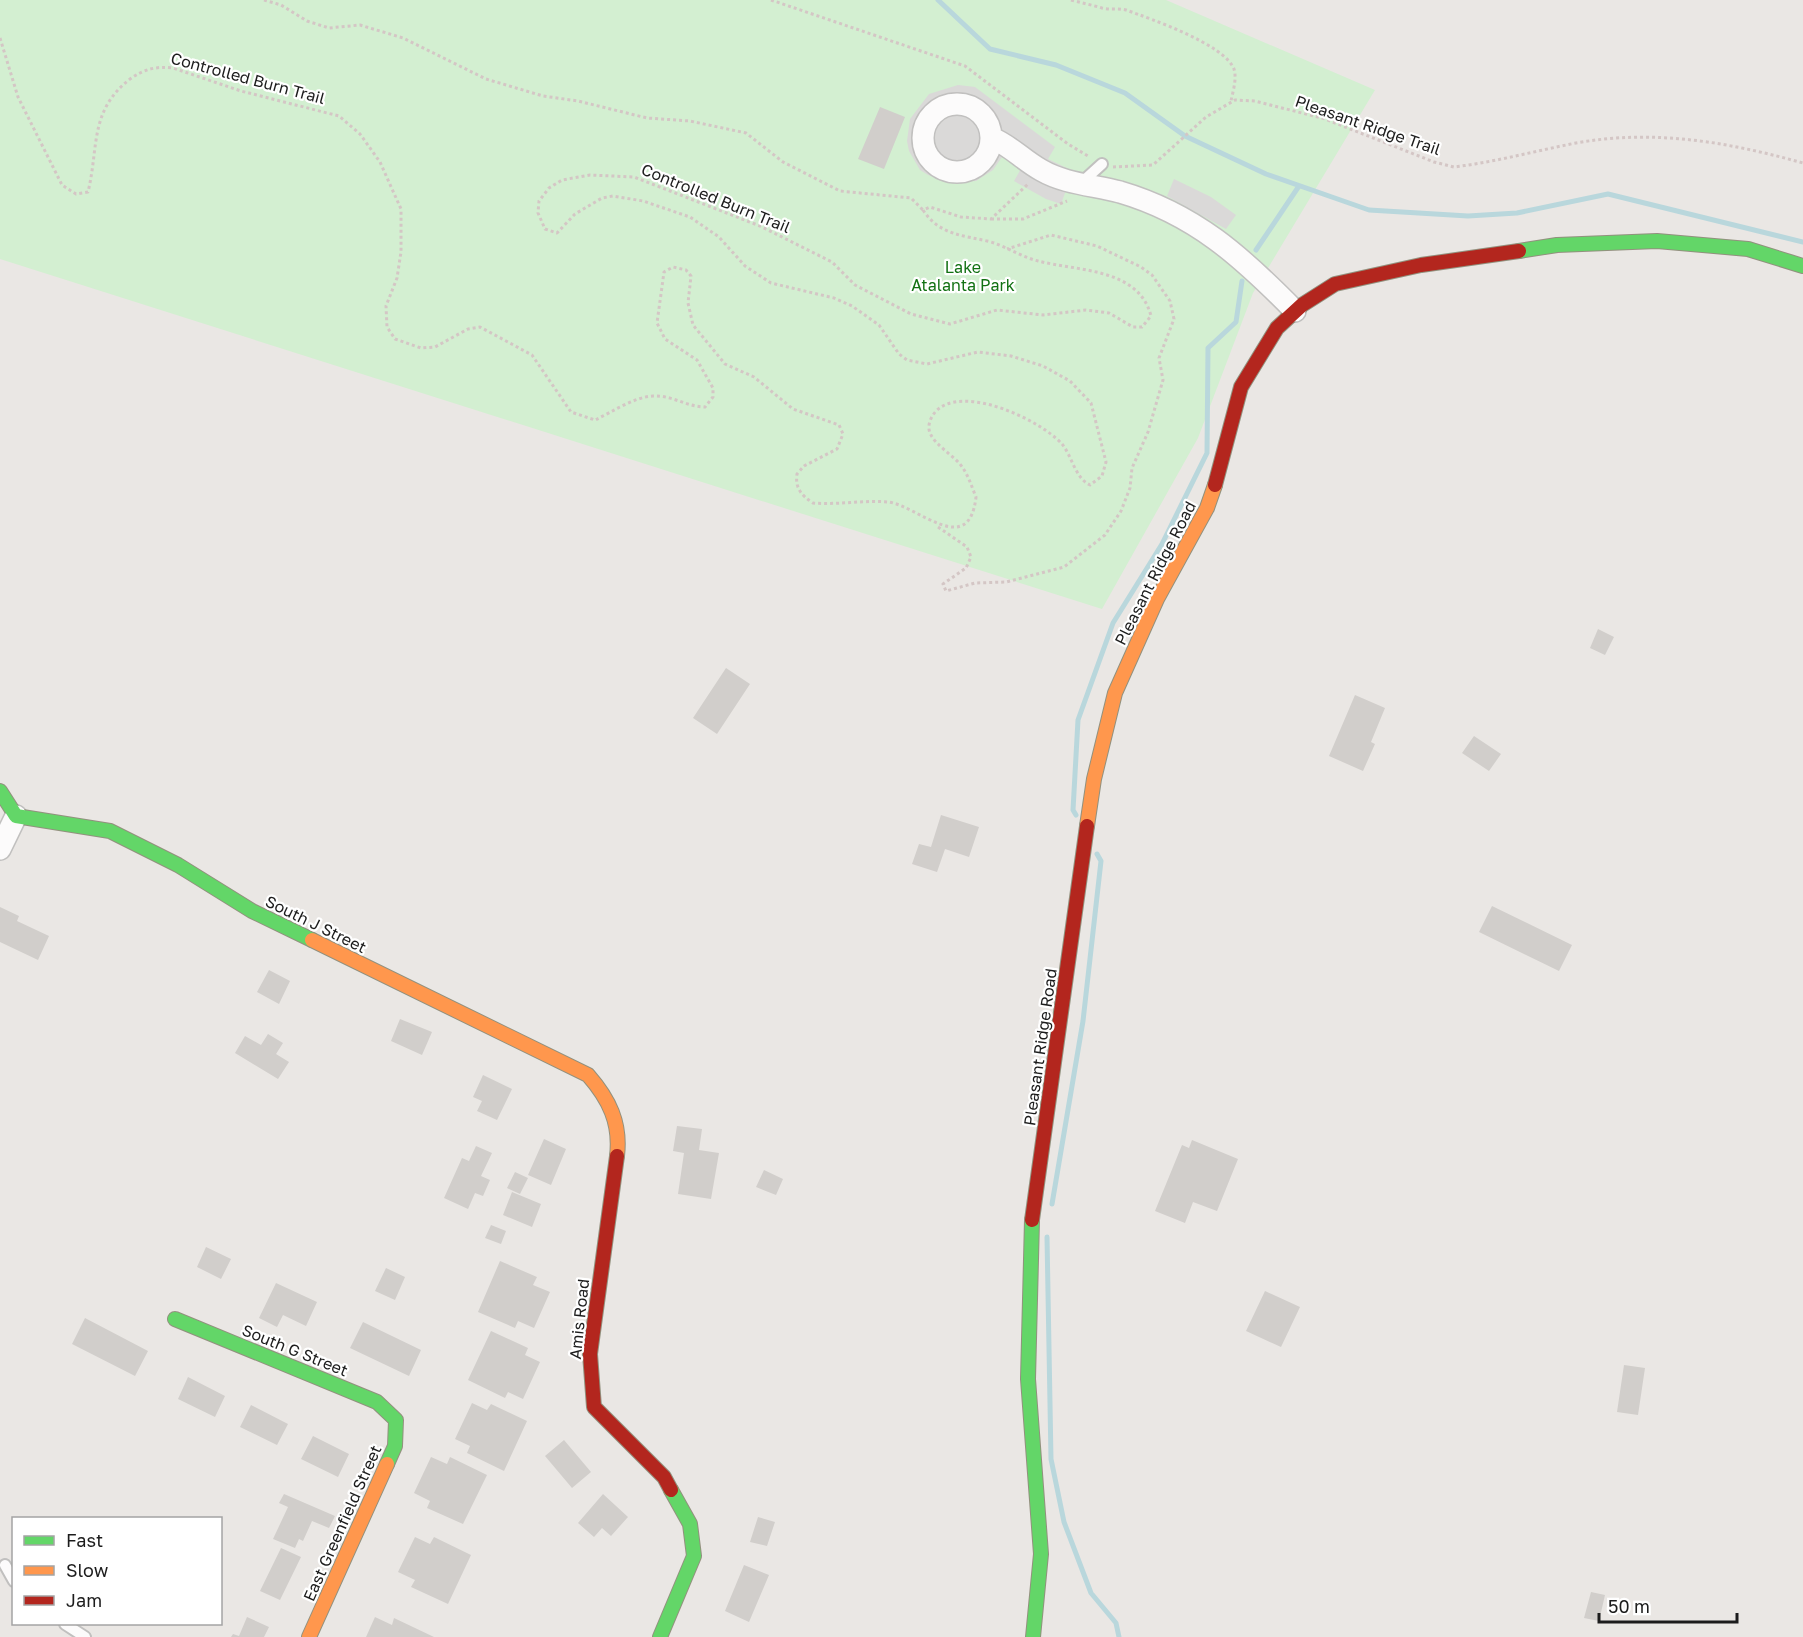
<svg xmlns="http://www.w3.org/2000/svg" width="1803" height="1637" font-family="'Golos Text',sans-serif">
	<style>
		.park { fill: #d3efd1 }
		.parking { fill: #dad9d8 }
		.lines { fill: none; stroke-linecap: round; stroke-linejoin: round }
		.stream { stroke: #b9d7dc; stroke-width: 5 }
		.building { fill: #d1cecb }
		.lane-casing { stroke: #c1c0bf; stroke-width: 14 }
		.street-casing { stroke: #c1c0bf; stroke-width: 24 }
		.fast-casing { stroke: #92917e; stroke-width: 16 }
		.slow-casing { stroke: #92917e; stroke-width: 16 }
		.jam-casing { stroke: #92917e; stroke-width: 16 }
		.path { stroke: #d4c6c5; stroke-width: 3; stroke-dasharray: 3 3; stroke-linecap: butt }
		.lane { stroke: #fcfbfb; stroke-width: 10 }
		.street { stroke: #fcfbfb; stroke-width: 21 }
		.fast { stroke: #63d668; stroke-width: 14 }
		.slow { stroke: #ff974d; stroke-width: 14 }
		.jam { stroke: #b3261e; stroke-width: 14 }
		.labels { text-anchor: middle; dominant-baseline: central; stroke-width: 4.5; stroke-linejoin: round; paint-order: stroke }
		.street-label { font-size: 16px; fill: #1c1c1c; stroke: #fff }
		.park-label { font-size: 16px; fill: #127113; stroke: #fff }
	</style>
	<rect width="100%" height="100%" fill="#eae7e4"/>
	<path class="park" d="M0,0H1166L1375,90L1253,293L1198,438L1102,609L0,259Z"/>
	<path class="parking" d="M958,85L975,87L1055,147L1048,159L1073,171L1061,204L1046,199L1014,181L1022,167L1002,157L993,170L976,181L948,182L928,175L920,170L909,151L907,141L910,119L929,94Z
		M1174,179L1211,197L1236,215L1226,229L1167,196Z"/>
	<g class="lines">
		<path class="stream" d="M938,0L990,49L1056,65L1125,93L1185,136L1266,174L1369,210L1468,216L1517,213L1608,194L1803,242
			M1256,250L1299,186
			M1076,815L1073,810L1078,720L1113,623L1162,544L1207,453L1208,348L1236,322L1242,281
			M1052,1204L1083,1021L1101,861L1097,854
			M1047,1237L1051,1459L1064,1522L1091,1593L1116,1623L1119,1637"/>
	</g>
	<path class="building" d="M880,107L905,117L884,169L858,159Z
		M1598,629L1614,637L1605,655L1590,648Z
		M726,668L750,684L717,734L693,718Z
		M1355,695L1385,708L1371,742L1375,744L1363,771L1329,756Z
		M1474,736L1501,754L1489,771L1462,753Z
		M941,815L979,827L969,857L945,849L937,872L912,864L919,844L931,847Z
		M1492,906L1572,945L1559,971L1479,932Z
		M0,907L19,916L17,921L49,936L38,960L0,942Z
		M269,970L290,981L279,1004L257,992Z
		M400,1019L432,1032L422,1055L391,1041Z
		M268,1034L283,1043L276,1054L289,1062L278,1079L235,1053L245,1036L261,1045Z
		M483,1075L512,1089L497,1120L477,1111L482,1101L473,1097Z
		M677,1126L702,1129L699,1150L719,1153L711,1199L678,1194L684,1153L673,1151Z
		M544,1139L566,1149L551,1185L528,1175Z
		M1192,1140L1238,1159L1217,1211L1193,1202L1185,1223L1155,1211L1182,1145L1189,1148Z
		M476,1146L492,1153L481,1176L490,1180L483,1196L475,1193L468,1209L444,1198L462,1158L469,1161Z
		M764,1170L783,1179L776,1195L756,1187Z
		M515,1172L528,1178L520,1194L507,1188Z
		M512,1192L541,1204L532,1227L503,1215Z
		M491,1225L506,1231L501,1244L485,1238Z
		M206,1247L231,1259L221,1279L197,1267Z
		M500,1261L537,1277L533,1285L550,1292L534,1328L518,1321L515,1328L478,1312Z
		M386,1268L405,1277L395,1300L375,1291Z
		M276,1283L317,1302L306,1326L283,1315L277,1327L259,1318Z
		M1265,1291L1300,1307L1281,1347L1246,1331Z
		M85,1318L148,1351L135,1376L72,1344Z
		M363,1322L421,1350L409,1376L350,1348Z
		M491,1331L528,1348L525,1355L540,1362L523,1399L508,1392L505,1398L468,1380Z
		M1624,1365L1645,1368L1638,1415L1617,1412Z
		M188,1377L225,1396L215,1417L178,1399Z
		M472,1403L487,1410L491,1404L527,1421L504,1471L467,1453L470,1446L455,1439Z
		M251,1405L288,1424L277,1445L240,1427Z
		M313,1436L349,1454L338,1477L301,1459Z
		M564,1440L591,1472L572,1488L545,1456Z
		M431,1457L447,1464L450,1457L487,1475L463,1524L427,1508L430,1501L414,1493Z
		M284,1494L335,1516L329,1528L312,1521L303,1541L299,1539L295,1548L273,1539L288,1507L279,1503Z
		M603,1494L628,1517L611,1536L602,1528L594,1537L578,1523Z
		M758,1517L775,1522L767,1546L750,1542Z
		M415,1537L430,1544L434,1537L471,1555L448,1604L411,1587L415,1580L398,1572Z
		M281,1548L301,1557L280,1600L260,1591Z
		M744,1565L769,1575L749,1622L725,1611Z
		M1591,1592L1605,1595L1599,1621L1584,1618Z
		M247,1617L269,1627L264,1637H231L233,1634L239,1636Z
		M375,1617L392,1625L394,1618L434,1637H366Z"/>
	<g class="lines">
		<defs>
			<path id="lane" d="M1080,184L1102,164
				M5,1565L14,1581
				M65,1624L85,1637"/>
			<path id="street" d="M923 138a34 34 0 1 1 68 0a34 34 0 1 1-68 0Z
				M992,138C1011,146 1023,160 1041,170C1065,184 1094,185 1120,192C1195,214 1242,257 1295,311
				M0,849L16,816"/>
			<path id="fast" d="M1519,251L1557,245L1657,241L1748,249L1803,266
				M0,791L16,816L110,831L178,865L252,911L312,940
				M1032,1220L1028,1379L1041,1554L1033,1637
				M175,1319L377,1402L396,1420L395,1446L387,1464
				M660,1637L694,1556L690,1524L671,1490"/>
			<path id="slow" d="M1087,826L1094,779L1115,693L1157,599L1207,508L1215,485
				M312,940L588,1075C609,1099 621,1123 617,1156
				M309,1637L387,1464"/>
			<path id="jam" d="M1215,485L1241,387L1277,328L1302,305L1335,284L1421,265L1519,251
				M617,1156L590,1354L594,1407L664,1477L671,1490
				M1032,1220L1087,826"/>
		</defs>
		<use href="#lane" class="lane-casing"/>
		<use href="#street" class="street-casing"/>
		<use href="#fast" class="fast-casing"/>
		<use href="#slow" class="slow-casing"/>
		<use href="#jam" class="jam-casing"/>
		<path class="path" d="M264,0L281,5L307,21L329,28L360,25L403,38L486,79L543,96L578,101L647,118L690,121L746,133L783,162L840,191L911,198L923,210
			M771,0L965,66L1068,144L1088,156
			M1071,0C1082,3 1092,5 1102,8C1110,10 1118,8 1126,10C1151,19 1224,44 1234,69C1237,79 1233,91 1231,101
			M0,38L18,97L62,185L76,194L88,192C99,147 89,111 130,79C144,69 156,66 173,68L241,91L339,116L360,134L380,162L401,209V252L397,278L386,306L387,327L395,339L421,348L435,347L468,329L480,327L532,355L571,412L595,420C612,412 634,397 653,396C672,395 687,407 705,407L713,397V388L697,360L665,339L657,323L664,272L673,267L686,270L691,276L688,303L693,325L725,364L754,377L793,409L839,425L843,434L837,449L804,466L797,474C795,488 801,495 813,503C838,505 863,500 888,502C917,505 969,560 976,497C971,485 968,474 960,464C951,454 937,446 931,435C925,425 933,412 941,407C971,388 1040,420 1062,444C1072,456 1075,478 1090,485L1102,476L1106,462L1091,403L1070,381L1043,366L1011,356L978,352L927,364L907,360L899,354L879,325L852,306L834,298L771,283L745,266L719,237L690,217L643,201L613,196L602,198L575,214L557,233L545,229L538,213L539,201L549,188L562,180L590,175L634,177L760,226L832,262L855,285L911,314L950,324L997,310L1043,315L1086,310L1109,313L1133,327H1142L1151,316C1139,268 1077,271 1038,261C1022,257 1007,247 991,242C964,235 940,236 923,210L930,207L961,217L991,219L1028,184
			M1113,167L1153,165L1206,117L1235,100L1255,101L1325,119L1434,162L1454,167C1495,162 1535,151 1576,143C1654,129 1728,142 1803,163
			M991,219H1023L1067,201
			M938,527L967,547L971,557L966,568L943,584L946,591L975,583L1006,582L1064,567L1105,535L1121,511L1130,488L1132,468L1148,432L1163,380L1159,358L1174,319L1170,301L1152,275L1141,267L1097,246L1051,235L1007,249"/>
		<use href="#lane" class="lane"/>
		<use href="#street" class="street"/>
		<use href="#fast" class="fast"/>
		<use href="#slow" class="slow"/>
		<use href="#jam" class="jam"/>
	</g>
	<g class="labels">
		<g class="street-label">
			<text transform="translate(248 78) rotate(15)">Controlled Burn Trail</text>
			<text transform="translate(1368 125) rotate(19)">Pleasant Ridge Trail</text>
			<text transform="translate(716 198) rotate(22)">Controlled Burn Trail</text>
			<text transform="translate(1155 573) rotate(-63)">Pleasant Ridge Road</text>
			<text transform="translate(316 924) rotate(26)">South J Street</text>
			<text transform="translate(1040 1047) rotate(-82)">Pleasant Ridge Road</text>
			<text transform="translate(579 1319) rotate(-84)">Amis Road</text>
			<text transform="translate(295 1350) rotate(22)">South G Street</text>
			<text transform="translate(342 1523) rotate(-66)">East Greenfield Street</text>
		</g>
		<g class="park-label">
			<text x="963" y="267">Lake<tspan x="963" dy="18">Atalanta Park</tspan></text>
		</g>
	</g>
	<rect x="12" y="1517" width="210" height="108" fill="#ffffff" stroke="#a4a4a4" stroke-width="1.5"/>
	<rect x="24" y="1536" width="30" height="9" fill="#63d668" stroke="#a4a4a4" stroke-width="1.5"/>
	<text x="66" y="1547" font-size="18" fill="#1c1c1c">Fast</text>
	<rect x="24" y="1566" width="30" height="9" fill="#ff974d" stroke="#a4a4a4" stroke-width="1.5"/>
	<text x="66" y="1577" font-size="18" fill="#1c1c1c">Slow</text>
	<rect x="24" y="1596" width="30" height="9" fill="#b3261e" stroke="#a4a4a4" stroke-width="1.5"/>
	<text x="66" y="1607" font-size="18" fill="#1c1c1c">Jam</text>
	<path d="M1599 1613v9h138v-9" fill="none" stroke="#1c1c1c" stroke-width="3"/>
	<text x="1608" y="1613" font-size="18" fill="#1c1c1c" stroke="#ffffff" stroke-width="4.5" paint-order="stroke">50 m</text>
</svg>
